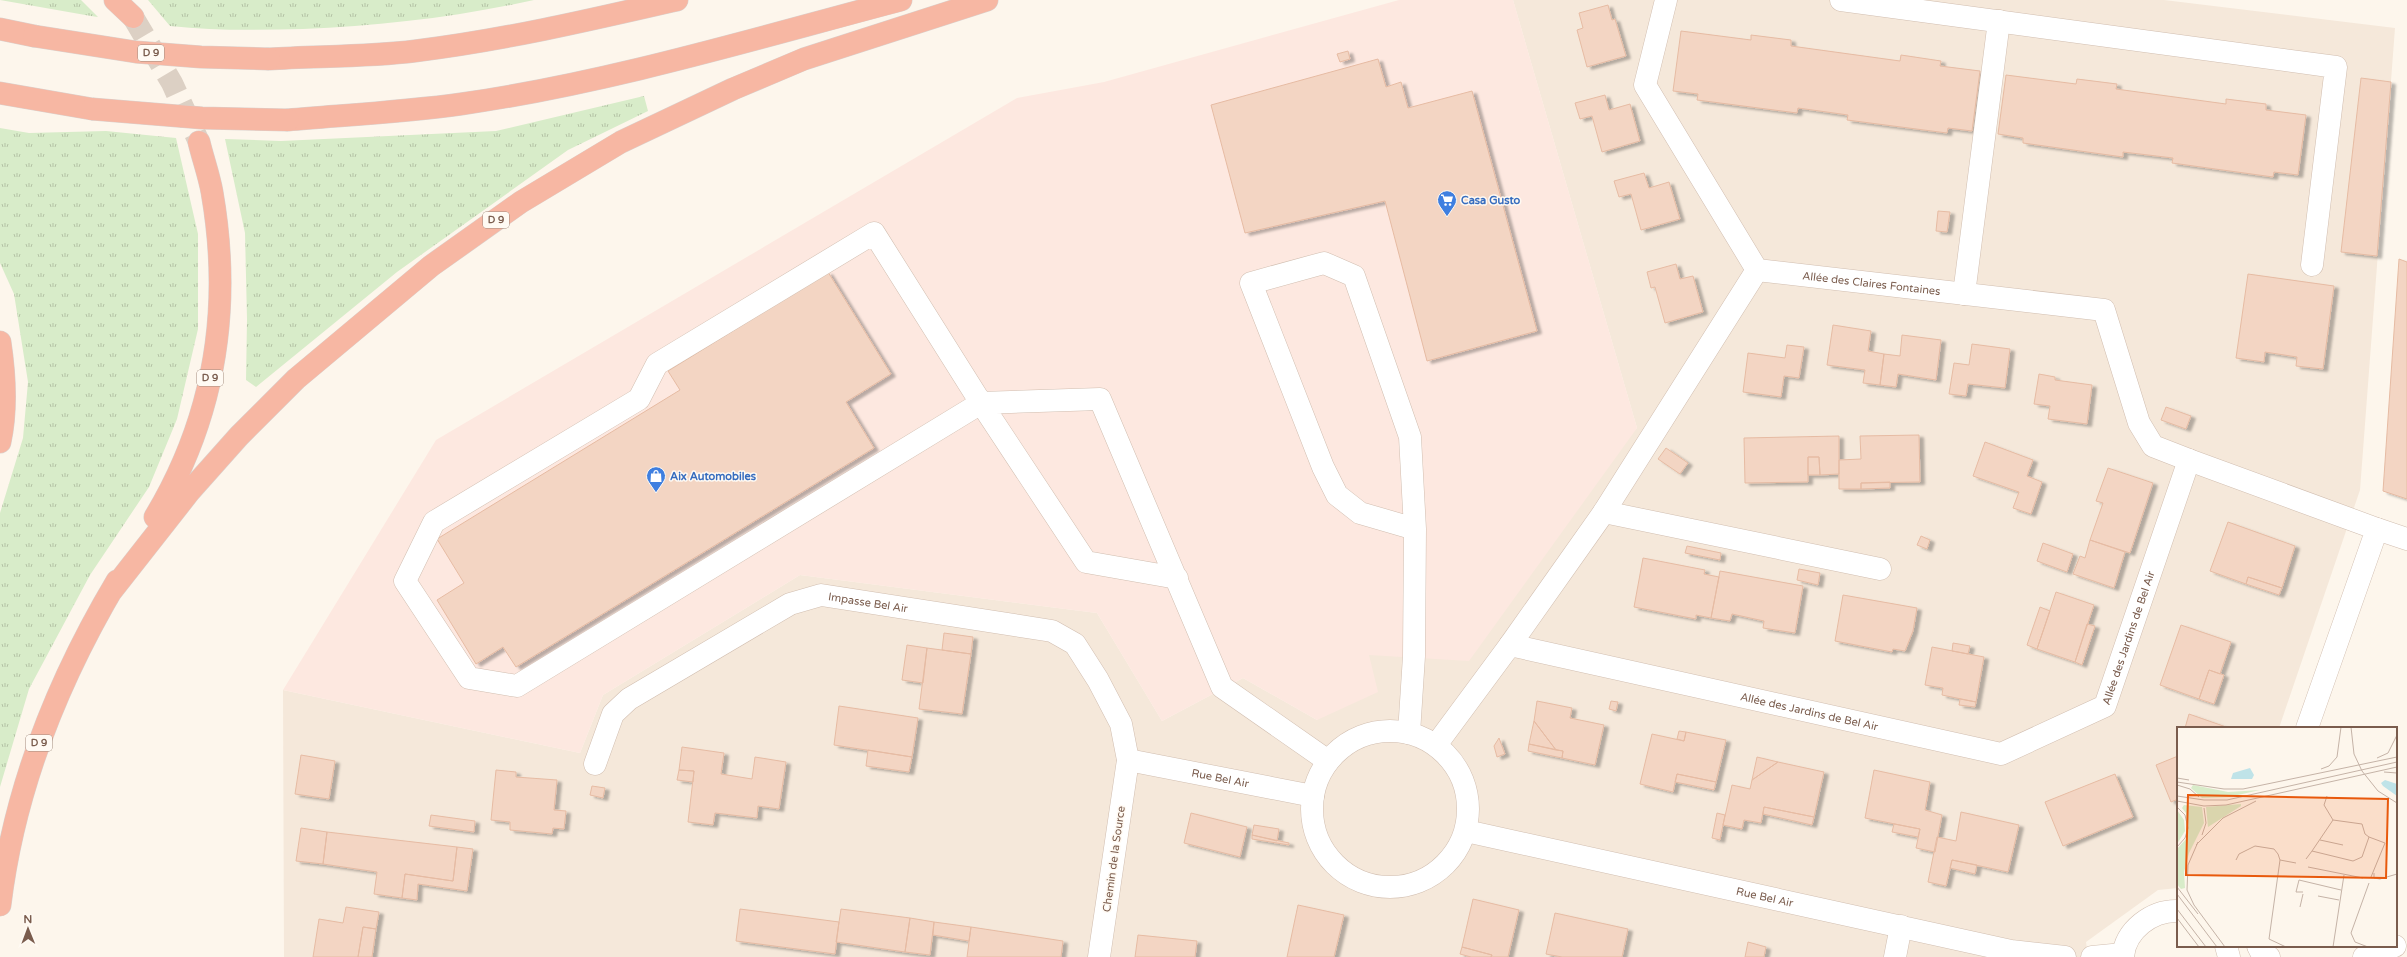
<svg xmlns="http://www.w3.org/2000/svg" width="2407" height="957" font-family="'Varela Round',sans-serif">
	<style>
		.residential { fill: #f5e8da }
		.commercial { fill: #fde8e0 }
		.grass { fill: url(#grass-tufts) }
		.building { fill: #f3d5c3; stroke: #e6bba3; filter: url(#shadow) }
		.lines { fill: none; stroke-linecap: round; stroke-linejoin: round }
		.highway-tunnel { stroke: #dcd0c4; stroke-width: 22; stroke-dasharray: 22 11; stroke-linecap: butt }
		.minor-casing { stroke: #d1beb0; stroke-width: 23 }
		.highway-casing { stroke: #dad1cd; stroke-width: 23 }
		.minor { stroke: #fff; stroke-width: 22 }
		.highway { stroke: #f7b7a3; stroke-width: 22 }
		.highway-bridge-casing { stroke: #dad1cd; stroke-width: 23; stroke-linecap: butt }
		.highway-bridge { stroke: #f7b7a3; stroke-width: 22 }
		.labels { text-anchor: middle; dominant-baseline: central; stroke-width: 3; stroke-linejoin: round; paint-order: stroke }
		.shield { fill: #fffaf3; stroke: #a28b7f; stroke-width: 1 }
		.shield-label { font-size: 10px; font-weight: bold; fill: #7a5c4d }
		.shop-label { font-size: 11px; font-weight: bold; fill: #366cbe; stroke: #fffaf3; text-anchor: start }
		.street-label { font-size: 11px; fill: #7a5c4d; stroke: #fffaf3 }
		.inset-road { fill: none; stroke: #c5b3a7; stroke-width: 1 }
		.view { fill: #e8590c; fill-opacity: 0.15; stroke: #e8590c; stroke-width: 2 }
		.inset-edge { fill: none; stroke: #7a5c4d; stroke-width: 2 }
	</style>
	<defs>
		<pattern id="grass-tufts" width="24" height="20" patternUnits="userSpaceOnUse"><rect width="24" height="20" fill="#d8ecc9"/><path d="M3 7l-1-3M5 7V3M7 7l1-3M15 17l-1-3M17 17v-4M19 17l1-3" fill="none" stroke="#b4c2a5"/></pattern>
		<filter id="shadow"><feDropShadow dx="4.5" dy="2.5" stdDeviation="1" flood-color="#0004"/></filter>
	</defs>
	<rect width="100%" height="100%" fill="#fdf6ec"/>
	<path class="residential" d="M1513,0H2164L2395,28L2360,490L2279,728H2178V888L2158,890L2086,942L2088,957H284L283,690L580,753L603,695L800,575L1097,613L1162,721L1243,678L1317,720L1369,655L1637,428Z"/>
	<path class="commercial" d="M1399,0H1513L1637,428L1469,661L1369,655L1378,692L1317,720L1243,678L1162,721L1097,613L800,575L603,695L580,753L283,690L436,440L1017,98L1104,82Z"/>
	<path class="grass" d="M0,0H81L98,17L91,16Z
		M148,0H534C458,17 380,26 303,29C259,30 214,31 170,26Z
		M644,96L648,111L568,150L397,272L256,387L246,380L247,319L245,233L225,139L281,141L496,131Z
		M0,128L29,133L106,131L176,138L198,234V329L177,419L149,487L90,575L29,689L0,787V513L23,438L28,382L14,294L0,263Z"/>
	<path class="building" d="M1608,5L1612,20L1615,19L1626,56L1587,67L1577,30L1583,28L1579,13Z
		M1681,31L1751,40V35L1791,40V46L1900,61L1901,55L1941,61L1940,66L1980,71L1972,131L1948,128L1947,133L1847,120L1848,115L1798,108L1797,113L1697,100L1698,94L1673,91Z
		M1348,51L1350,59L1340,62L1337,54Z
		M1378,59L1386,87L1401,82L1408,108L1472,91L1537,331L1427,361L1385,201L1245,233L1211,105Z
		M2006,75L2076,84L2077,79L2117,84L2116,89L2226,104V99L2266,104V110L2306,115L2298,175L2274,172L2273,177L2172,163L2173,158L2123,152V157L2023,143V138L1998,134Z
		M2361,78L2391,82L2377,256L2341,252Z
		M1605,95L1609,110L1630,104L1640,141L1602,152L1592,116L1580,119L1575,103Z
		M1644,173L1649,188L1669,182L1680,219L1641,230L1631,194L1619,197L1614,181Z
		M1938,211L1950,212L1947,232L1936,231Z
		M2399,259L2407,262V499L2383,491Z
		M1676,264L1680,279L1693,276L1703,312L1665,323L1655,287L1651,288L1647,272Z
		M828,272L891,374L846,402L874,448L516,667L503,647L476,664L437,600L464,583L437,539L680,390L668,371Z
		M2248,274L2334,286L2323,369L2296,366L2297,357L2265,352L2264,362L2236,358Z
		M1833,325L1871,331L1868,351L1884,354L1880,385L1863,383L1865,370L1827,365Z
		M1902,335L1941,340L1936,380L1898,374L1896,387L1880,385L1884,354L1900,356Z
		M1972,344L2010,349L2005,388L1968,384L1966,396L1949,394L1954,363L1969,365Z
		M1787,345L1804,347L1799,378L1784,376L1781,397L1743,392L1748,353L1785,358Z
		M2039,374L2055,377V380L2092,385L2087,424L2048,419L2050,406L2034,404Z
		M2166,407L2191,416L2186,429L2161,420Z
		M1919,435L1920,482L1861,483V489H1839V460L1861,459L1860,436Z
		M1839,436V474L1820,475L1819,457H1808V482L1745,483L1744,438Z
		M1985,442L2033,460L2027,476L2042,482L2031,514L2013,508L2019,492L1973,476Z
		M1666,448L1688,463L1680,474L1658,459Z
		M1808,457H1819L1820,475H1808Z
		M2108,468L2153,483L2130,553L2090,540L2103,503L2096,501Z
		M1890,482V488L1861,489V483Z
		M2228,522L2295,546L2282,588L2248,577L2246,584L2210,571Z
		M1921,536L1930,540L1927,549L1917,545Z
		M2090,540L2125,552L2114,588L2073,574L2080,556L2085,558Z
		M2043,543L2073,554L2067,572L2037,561Z
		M1687,546L1721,553L1720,560L1685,553Z
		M1643,558L1705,570L1704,574L1719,577L1711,618L1696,615V619L1634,607Z
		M1799,569L1820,573L1818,585L1797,580Z
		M1720,571L1803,586L1795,633L1763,628L1764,621L1732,614L1730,621L1711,618Z
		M2248,577L2282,588L2279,595L2246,584Z
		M2056,592L2094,605L2075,662L2037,649Z
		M1843,595L1917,608L1913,631L1905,651L1893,649L1892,652L1835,641Z
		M2040,607L2050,611L2037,649L2027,645Z
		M2087,624L2095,626L2082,665L2075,662Z
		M2181,625L2231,642L2220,674L2209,670L2199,699L2160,685Z
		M944,633L973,637L971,654L942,650Z
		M1953,643L1970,646L1968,654L1952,651Z
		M907,645L927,648L923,683L902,680Z
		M1932,647L1984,657L1976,702L1942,695L1943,688L1925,685Z
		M927,648L971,654L962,714L919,709Z
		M2209,670L2224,675L2214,704L2199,699Z
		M1960,699L1976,702L1975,707L1959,705Z
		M1537,701L1572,708L1570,718L1604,725L1595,765L1562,758L1563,751L1556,750L1534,721Z
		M1611,701L1618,702L1616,711L1609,709Z
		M839,706L918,718L912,757L834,745Z
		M2189,714L2229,728H2185Z
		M1534,721L1556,750L1529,744Z
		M1679,731L1686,732L1684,741L1677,739Z
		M1686,732L1726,740L1716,782L1677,774L1673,792L1640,784L1652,734L1684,741Z
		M1499,738L1505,754L1497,757L1494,746Z
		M1529,744L1563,751L1562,758L1528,751Z
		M682,747L724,753L721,774L752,779L755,757L786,762L779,809L758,806L757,818L715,813L713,825L688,822L694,771L679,770Z
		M868,750L912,757L909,772L866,766Z
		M301,755L335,761L329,799L295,794Z
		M2178,756V799L2171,802L2156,765Z
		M1757,757L1778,762L1752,780Z
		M1778,762L1824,772L1814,817L1764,807L1761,823L1744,820L1742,829L1723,825L1732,785L1750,789L1752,780Z
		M496,770L516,772V777L557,780L554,810L566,811L564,829L553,828L552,834L510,830V822L491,820Z
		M679,770L694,771L693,782L677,780Z
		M1874,770L1930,782L1925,810L1942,815L1935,852L1916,848L1920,829L1865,818Z
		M1677,774L1716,782L1714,790L1675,782Z
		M2115,774L2133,817L2063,846L2045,802Z
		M592,786L605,788L603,798L590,795Z
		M1764,807L1814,817L1812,825L1763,814Z
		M1961,812L2019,825L2008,872L1952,860L1946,886L1928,882L1937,837L1956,841Z
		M1191,813L1247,827L1240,857L1184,843Z
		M1717,813L1725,815L1720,840L1712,838Z
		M431,815L475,821L474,832L429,826Z
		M1894,824L1920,829L1918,837L1892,832Z
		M1254,825L1279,829L1277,841L1252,835Z
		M301,828L327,832L323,864L296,861Z
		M327,832L457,847L453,881L405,874L402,898L374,894L377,872L323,864Z
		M1252,835L1289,843V845L1252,839Z
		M457,847L473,849L467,891L418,884L417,900L402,898L405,874L453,881Z
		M1952,860L1977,865L1975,874L1950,868Z
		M1473,899L1519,910L1508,957H1491L1492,955L1462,947Z
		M1298,905L1344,915L1334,957H1287Z
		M346,907L379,912L376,929L363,927L358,957H313L319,919L343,923Z
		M740,909L839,922L835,954L736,941Z
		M841,909L910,918L905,952L836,942Z
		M1555,913L1628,929L1622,957H1562L1546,954Z
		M910,918L934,922L930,955L905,952Z
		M934,922L971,927L969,941L933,935Z
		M363,927L376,929L372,957H358Z
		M971,927L1063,941L1061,957H967Z
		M1138,935L1197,941L1195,957H1135Z
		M1748,942L1766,947L1764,957H1745Z
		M1462,947L1492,955L1491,957H1471L1460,954Z"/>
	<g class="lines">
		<path class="highway-tunnel" d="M133,17L172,83L199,142"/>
		<defs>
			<g id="minor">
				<path id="s1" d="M1666,0L1645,85L1757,270L2104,310L2139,423L2153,446L2189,460"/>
				<path d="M1841,0L2336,67L2312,265"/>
				<path d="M1964,294L1999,21"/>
				<path d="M1604,512L1880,569"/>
				<path d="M2377,529L2407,539"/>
				<path d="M1177,578L1086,562L981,403L874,233L657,364L639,399L434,522L405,581L469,678L517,686L981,403L1100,399L1222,687L1328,761"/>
				<path d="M1510,645L1604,512L1757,270"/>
				<circle cx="1390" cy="809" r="78"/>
				<path d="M1409,733L1414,656L1415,529L1410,437L1354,276L1324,263L1251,283L1323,467L1337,495L1360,513L1415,529"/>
				<path id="s2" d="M1436,745L1510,645L2001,754L2105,706L2189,460L2377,529L2307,728"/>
				<path id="s3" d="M1128,760L1313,796"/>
				<path id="s4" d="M595,764L613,714L629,699L790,604L821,595L1052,631L1075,644L1098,680L1121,724L1128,760L1099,957"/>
				<path id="s5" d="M1466,831L2011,951L2065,957"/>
				<path d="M2226,946L2229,957"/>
				<path d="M2258,946L2261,952L2269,957"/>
				<path d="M1895,957L1901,926"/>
				<path d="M2092,957L2123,954"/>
				<path d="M2123,957C2125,930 2152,910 2178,911"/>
				<path d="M2364,957L2395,946"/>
			</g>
			<path id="highway" d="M115,0L133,17
				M0,29L34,36
				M269,59C317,56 367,57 415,51C504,40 590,20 677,0
				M0,93L92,109
				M288,120C346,115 404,112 461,104C608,83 757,38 901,0
				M0,342C5,375 7,410 0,442
				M155,517C215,417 232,307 212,192C209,175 203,159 199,142
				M110,593L190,491L239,436L296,379L431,266L521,202L621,142L733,89L804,59L987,0
				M0,905C14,790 58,680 117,581"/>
		</defs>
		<use href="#minor" class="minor-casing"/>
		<use href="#highway" class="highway-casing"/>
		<use href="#minor" class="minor"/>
		<use href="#highway" class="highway"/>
		<defs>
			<path id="highway-bridge" d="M34,36L136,52L201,57L269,59
				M92,109L202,118L288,120"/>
		</defs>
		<use href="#highway-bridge" class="highway-bridge-casing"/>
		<use href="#highway-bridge" class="highway-bridge"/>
	</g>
	<defs>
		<symbol id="supermarket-pin" viewBox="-11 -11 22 30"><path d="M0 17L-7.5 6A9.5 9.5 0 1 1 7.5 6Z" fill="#3f7fe0" stroke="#fffaf3"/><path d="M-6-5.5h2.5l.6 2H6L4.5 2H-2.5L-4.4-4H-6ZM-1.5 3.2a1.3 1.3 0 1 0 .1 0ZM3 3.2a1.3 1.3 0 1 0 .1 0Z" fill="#fff"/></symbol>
		<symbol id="shop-pin" viewBox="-11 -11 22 30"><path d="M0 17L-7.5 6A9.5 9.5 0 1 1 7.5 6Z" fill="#3f7fe0" stroke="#fffaf3"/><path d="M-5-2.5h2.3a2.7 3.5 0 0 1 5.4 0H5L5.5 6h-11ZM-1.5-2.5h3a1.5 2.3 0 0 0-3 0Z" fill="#fff"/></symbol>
	</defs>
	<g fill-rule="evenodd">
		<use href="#supermarket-pin" x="1436" y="189" width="22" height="30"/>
		<use href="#shop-pin" x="645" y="465" width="22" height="30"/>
	</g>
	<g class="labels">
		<g class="shield">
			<rect x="138" y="45" width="26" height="16" rx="3"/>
			<rect x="483" y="212" width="26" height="16" rx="3"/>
			<rect x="197" y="370" width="26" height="16" rx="3"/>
			<rect x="26" y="735" width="26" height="16" rx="3"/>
		</g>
		<g class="shield-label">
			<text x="151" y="53">D 9</text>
			<text x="496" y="220">D 9</text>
			<text x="210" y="378">D 9</text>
			<text x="39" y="743">D 9</text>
		</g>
		<g class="shop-label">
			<text x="1461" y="200">Casa Gusto</text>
			<text x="670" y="476">Aix Automobiles</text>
		</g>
		<g class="street-label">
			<text stroke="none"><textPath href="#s1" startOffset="419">Allée des Claires Fontaines</textPath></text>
			<text stroke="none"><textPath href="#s4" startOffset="342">Impasse Bel Air</textPath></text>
			<text stroke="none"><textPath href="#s2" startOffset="814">Allée des Jardins de Bel Air</textPath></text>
			<text stroke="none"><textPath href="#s2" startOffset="431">Allée des Jardins de Bel Air</textPath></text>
			<text stroke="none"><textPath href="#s3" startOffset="94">Rue Bel Air</textPath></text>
			<text transform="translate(1114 859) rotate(-82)">Chemin de la Source</text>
			<text stroke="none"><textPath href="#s5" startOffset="306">Rue Bel Air</textPath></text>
		</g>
	</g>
	<g transform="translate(2177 727)">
		<rect width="220" height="220" fill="#fdf6ec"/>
		<path d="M16,58L51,65L83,63L52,70L25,71L14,61ZM64,77V79L31,100L29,80ZM7,78L25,80L27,96L12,126L7,145L8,161L4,162L0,157V122L10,111L9,86L5,81ZM0,83L7,93L8,104L0,117Z" fill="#d8ecc9"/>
		<path d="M73,41L77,48L75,52H54L56,46ZM208,53L220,57V69L206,59L204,56Z" fill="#bfe3e8"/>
		<path class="inset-road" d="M174,0L177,27L185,44L201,64L220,76M200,31L211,26L220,8M144,42L152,39L160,30L164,0M207,45L220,46M0,51L12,53M0,55L47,62H66L220,30M0,58L13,62L22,70M0,69L27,73H50L220,35M150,69L147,78L156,93L185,97L188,107L192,110M0,74L27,79L49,78L220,40M0,80L8,88L11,101L8,111L0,120M25,108L29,96L27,81M143,113L166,118M21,115L11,138L10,163L17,178L48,220M19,118L46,91L79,74M135,124L156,93M129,132L135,124L176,134L185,130L192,110L208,116L194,150M59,133L62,127L78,119L97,122L101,127L103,133L92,212L109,220M103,133L119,136M131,140L186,151M197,146V151L203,152L220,147M0,160L21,187M126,165H119L122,153L164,163M0,167L40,220M141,169L162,173M123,180L126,167M0,182L29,220M0,191L22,220M156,220L167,148M191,220L178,215L174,206L192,156"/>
		<path class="view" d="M11,68L211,72L209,151L9,148Z"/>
		<rect width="220" height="220" class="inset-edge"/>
	</g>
	<g transform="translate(28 929) rotate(359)" stroke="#fffaf3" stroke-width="3" paint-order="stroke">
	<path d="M0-3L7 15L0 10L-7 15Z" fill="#7a5c4d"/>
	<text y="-6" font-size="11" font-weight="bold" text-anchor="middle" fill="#7a5c4d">N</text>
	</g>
</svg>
